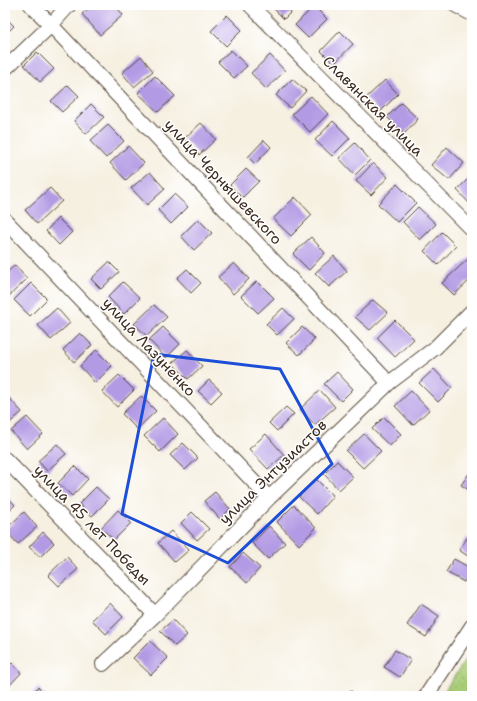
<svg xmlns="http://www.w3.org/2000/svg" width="477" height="701" font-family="'Shantell Sans',sans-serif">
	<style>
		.grass { fill: url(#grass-dots); stroke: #727c4a }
		.building { fill: #b29ae4 }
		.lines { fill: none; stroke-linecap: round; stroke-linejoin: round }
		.minor-casing { stroke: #57483b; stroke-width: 16 }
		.minor { stroke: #fff; stroke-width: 14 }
		.marked { fill: none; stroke: #1d4ed8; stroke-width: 3; stroke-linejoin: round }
		.labels { text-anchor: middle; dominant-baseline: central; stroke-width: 3; stroke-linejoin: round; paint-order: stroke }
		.street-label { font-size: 15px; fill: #3b2a1e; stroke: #fff }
	</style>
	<defs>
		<pattern id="grass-dots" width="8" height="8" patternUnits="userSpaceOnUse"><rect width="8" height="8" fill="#a9cd77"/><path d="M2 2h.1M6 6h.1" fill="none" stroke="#92b066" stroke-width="1.8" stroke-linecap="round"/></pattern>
	</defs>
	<rect width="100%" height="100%" fill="#fff"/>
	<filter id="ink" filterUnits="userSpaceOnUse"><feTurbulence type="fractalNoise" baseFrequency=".025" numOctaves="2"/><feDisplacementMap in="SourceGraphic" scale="8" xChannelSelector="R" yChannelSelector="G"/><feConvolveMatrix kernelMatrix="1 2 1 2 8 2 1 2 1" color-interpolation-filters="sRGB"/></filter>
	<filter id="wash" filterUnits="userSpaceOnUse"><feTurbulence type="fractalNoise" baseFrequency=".012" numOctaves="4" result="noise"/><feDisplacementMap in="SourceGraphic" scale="16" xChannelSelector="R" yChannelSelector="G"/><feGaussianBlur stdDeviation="0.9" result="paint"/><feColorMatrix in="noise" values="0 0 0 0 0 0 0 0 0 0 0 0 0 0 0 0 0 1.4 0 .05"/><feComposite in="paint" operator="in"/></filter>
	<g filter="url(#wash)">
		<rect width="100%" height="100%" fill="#f6f0e1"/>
		<path class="grass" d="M472,650V696H441Z"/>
		<g id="blocks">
			<path class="building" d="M92,5H115L123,15L100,35L82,14Z
				M270,5H298L284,19Z
				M314,6L327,19L308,38L295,25Z
				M227,15L242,30L226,46L211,31Z
				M5,17L14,26L5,35Z
				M340,31L353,44L334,64L321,51Z
				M231,50L247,66L234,78L218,62Z
				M37,52L54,69L40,82L24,65Z
				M270,55L285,71L266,89L251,73Z
				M141,56L153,71L134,87L122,73Z
				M155,76L175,96L158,112L138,93Z
				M292,79L306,91L290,108L276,95Z
				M385,80L398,94L380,112L366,98Z
				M68,85L79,96L62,112L51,101Z
				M311,96L328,114L310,132L292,114Z
				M401,103L418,119L404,134L387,117Z
				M91,104L104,117L86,134L74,121Z
				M333,121L350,138L332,156L315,140Z
				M201,123L216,139L199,155L184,139Z
				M108,125L124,141L106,158L90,141Z
				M264,140L271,147L255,164L248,157Z
				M355,143L370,160L355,175L339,158Z
				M128,146L144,163L126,180L110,163Z
				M447,147L464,163L449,180L431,165Z
				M373,163L388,177L371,195L356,181Z
				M246,169L259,181L242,198L230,185Z
				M150,172L165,189L147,205L131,188Z
				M472,175V202L470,204L457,190Z
				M397,184L416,203L397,222L378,204Z
				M50,188L62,201L37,224L25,210Z
				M174,194L188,207L171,224L158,210Z
				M295,197L312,215L291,236L273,219Z
				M418,207L436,224L420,240L403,222Z
				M58,218L72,232L59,245L46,231Z
				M198,219L212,233L194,250L181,236Z
				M442,232L456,246L438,265L424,251Z
				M311,237L325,253L309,270L293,254Z
				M334,256L347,271L329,287L315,273Z
				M469,258L472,261V278L454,295L442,283Z
				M109,262L119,272L101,289L91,279Z
				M234,263L249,279L233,294L218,277Z
				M15,265L27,279L8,297L5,294V274Z
				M187,269L201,283L191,293L177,278Z
				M257,281L274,298L258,313L241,296Z
				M123,282L140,298L124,314L108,297Z
				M31,283L47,299L30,316L14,300Z
				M373,300L388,313L370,330L355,317Z
				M154,305L167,317L147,336L134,324Z
				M57,308L70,323L51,340L38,325Z
				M283,308L294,319L277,335L266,324Z
				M395,320L414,339L395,357L377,338Z
				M163,327L180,344L166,358L149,340Z
				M302,327L315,339L299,355L286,343Z
				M80,333L92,345L74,362L63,350Z
				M96,350L112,366L95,383L80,366Z
				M187,350L202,366L188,379L172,363Z
				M434,369L452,388L438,402L419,383Z
				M337,372L353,389L341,401L324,384Z
				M119,375L134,390L117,407L102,391Z
				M209,380L222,392L211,403L198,391Z
				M320,390L335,407L315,425L300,409Z
				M411,391L429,410L413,425L395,406Z
				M141,396L156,411L137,429L122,414Z
				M8,397L22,412L5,427V399Z
				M286,407L294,414L277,431L269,423Z
				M27,417L43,434L27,449L11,431Z
				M384,417L401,434L390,446L372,429Z
				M163,418L178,434L160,452L144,436Z
				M266,434L284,455L268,469L249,449Z
				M364,434L381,451L363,468L346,451Z
				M183,443L198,458L185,470L170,455Z
				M57,444L66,454L47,471L38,461Z
				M337,461L353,477L339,490L324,474Z
				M75,466L88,479L72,496L58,483Z
				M472,469V492L461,485Z
				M316,479L333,496L317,514L299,497Z
				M96,487L109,499L92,516L79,504Z
				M215,492L230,509L220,519L204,501Z
				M5,494L15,505L5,514Z
				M294,505L316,528L299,545L277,522Z
				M118,510L131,523L114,540L101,528Z
				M24,512L37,527L18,544L5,530Z
				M192,512L209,529L197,540L181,523Z
				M269,526L285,543L268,559L252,543Z
				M171,531L189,550L175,562L158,543Z
				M43,532L54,543L40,557L29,547Z
				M467,538L472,541V559L459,550Z
				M243,553L260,568L247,583L230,567Z
				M67,557L78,569L59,586L48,575Z
				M454,559L472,569L464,582L446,572Z
				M110,603L123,617L106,634L92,620Z
				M421,604L439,616L426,637L407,625Z
				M173,620L187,635L175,646L160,631Z
				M150,641L168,658L151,675L133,658Z
				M395,650L411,660L400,677L384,667Z
				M12,663L21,673L9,686L5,682V670Z
				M38,687L46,696H29Z
				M351,691L358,696H347Z"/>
		</g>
	</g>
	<g filter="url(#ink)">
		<use href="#blocks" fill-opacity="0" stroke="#57483b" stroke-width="1"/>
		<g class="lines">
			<defs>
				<path id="minor" d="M31,5L51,25L389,383
					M250,5L472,230
					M455,5L472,14
					M5,69L51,25L69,5
					M5,220L269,498
					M5,459L130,588L155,615
					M103,664L155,615L269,498L389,383L435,348L472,311
					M426,696L472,626"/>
			</defs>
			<use href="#minor" class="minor-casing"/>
			<use href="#minor" class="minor"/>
		</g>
	</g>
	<path class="marked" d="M154,354L280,369L332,464L228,563L122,514Z"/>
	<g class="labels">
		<g class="street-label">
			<text transform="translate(373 106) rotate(45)">Славянская улица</text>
			<text transform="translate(223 182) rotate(47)">улица Чернышевского</text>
			<text transform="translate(149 347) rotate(47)">улица Лазуненко</text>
			<text transform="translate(273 472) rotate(-44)">улица Энтузиастов</text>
			<text transform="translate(92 525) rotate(46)">улица 45 лет Победы</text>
		</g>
	</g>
	<rect width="477" height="701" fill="none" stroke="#fff" stroke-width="20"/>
</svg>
